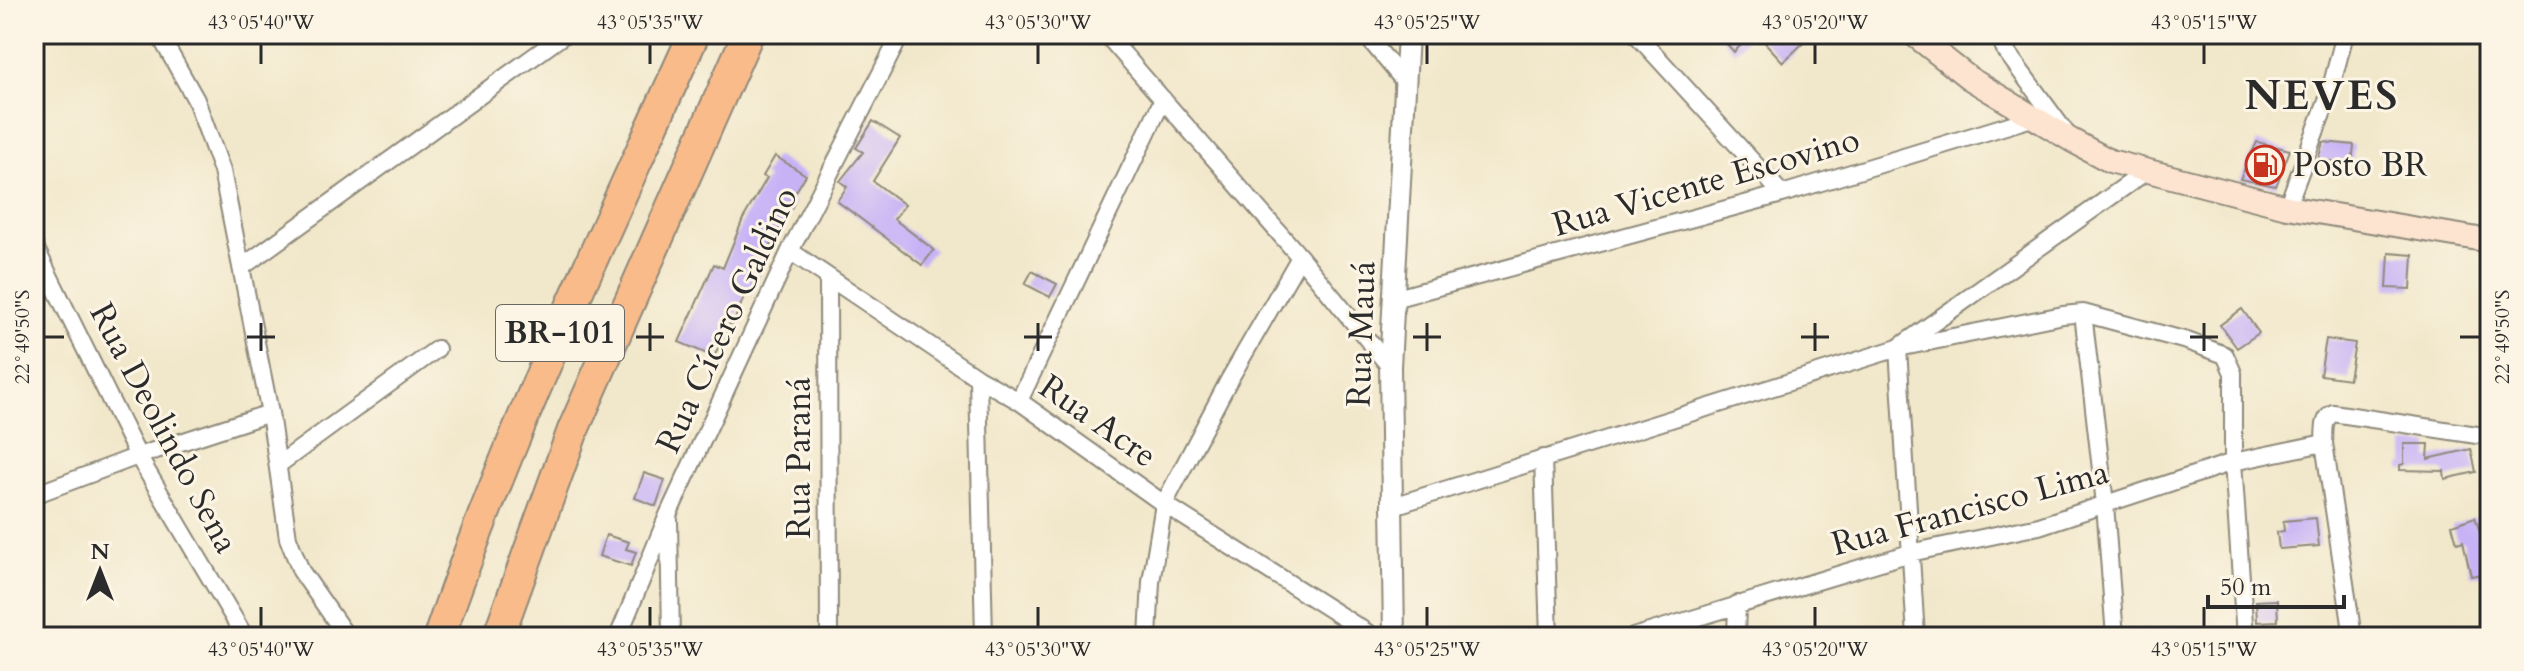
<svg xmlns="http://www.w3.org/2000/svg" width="2524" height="671" font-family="Cardo,serif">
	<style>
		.building { fill: #c8b2f6 }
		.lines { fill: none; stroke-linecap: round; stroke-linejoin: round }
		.minor-casing { stroke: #8e897a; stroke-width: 20 }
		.tertiary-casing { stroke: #8e897a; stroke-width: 24 }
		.secondary-casing { stroke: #8e897a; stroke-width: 26 }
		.motorway-casing { stroke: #8e897a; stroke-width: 34 }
		.minor { stroke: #fff; stroke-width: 16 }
		.tertiary { stroke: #fff; stroke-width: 20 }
		.secondary { stroke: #fde4d1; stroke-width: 22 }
		.motorway { stroke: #fabb8b; stroke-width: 30 }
		.ticks { fill: none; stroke: #2b2b2b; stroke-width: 3 }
		.labels { text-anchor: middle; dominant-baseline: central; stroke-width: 6; stroke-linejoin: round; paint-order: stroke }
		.shield { fill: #fcf5e5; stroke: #6a6863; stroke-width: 2 }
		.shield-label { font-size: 32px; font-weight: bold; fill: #2b2b2b }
		.poi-label { font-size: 34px; fill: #2b2b2b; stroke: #fcf5e5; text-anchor: start }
		.street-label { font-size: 34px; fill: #2b2b2b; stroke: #fcf5e5 }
		.district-label { font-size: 42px; font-weight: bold; letter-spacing: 2px; fill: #2b2b2b; stroke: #fcf5e5 }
		.neatline { fill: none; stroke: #2b2b2b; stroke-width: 3 }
		.ticks-label { font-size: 20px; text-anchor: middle; fill: #2b2b2b }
	</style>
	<rect width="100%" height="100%" fill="#fcf5e5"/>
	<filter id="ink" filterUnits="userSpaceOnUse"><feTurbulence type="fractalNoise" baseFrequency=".0125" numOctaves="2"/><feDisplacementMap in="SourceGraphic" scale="16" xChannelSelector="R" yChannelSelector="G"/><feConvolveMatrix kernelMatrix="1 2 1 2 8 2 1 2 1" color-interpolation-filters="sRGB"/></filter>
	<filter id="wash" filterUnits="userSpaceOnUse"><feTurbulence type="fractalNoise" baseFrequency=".006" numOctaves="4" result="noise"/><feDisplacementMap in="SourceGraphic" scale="32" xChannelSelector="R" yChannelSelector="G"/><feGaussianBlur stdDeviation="1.8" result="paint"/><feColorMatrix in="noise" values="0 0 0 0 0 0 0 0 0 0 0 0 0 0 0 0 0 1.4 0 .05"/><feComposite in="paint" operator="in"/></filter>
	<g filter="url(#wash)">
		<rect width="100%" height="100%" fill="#f1e7ca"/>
		<g id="blocks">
			<path class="building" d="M1718,34H1752L1734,52Z
				M1757,34H1813L1783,62Z
				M873,121L900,138L873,181L905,205L894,219L934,250L922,265L837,201L847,187L840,181L863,152L856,148Z
				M2257,142L2290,150L2276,186L2240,179Z
				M2323,142L2354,145L2352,163L2318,160Z
				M775,156L806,175L790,201L794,203L767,253L751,294L746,292L733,324L730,323L714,357L679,342L714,264L723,268L743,219L767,178L763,176Z
				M2389,253L2413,255L2411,289L2387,288Z
				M1032,271L1057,284L1050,297L1025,284Z
				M2242,309L2259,333L2237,348L2220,325Z
				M2326,339L2355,343L2349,379L2320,375Z
				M2404,444H2429L2428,459L2471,449L2476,472L2445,479L2444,471L2400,470V465L2404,464Z
				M644,473L665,480L656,506L635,498Z
				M2475,517L2484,544L2490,543V566L2486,567L2487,573L2471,576L2463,541L2457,543L2452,525Z
				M2316,518L2319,546L2279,549L2277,532L2284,531L2283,521Z
				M606,535L629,542L626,549L636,552L631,566L599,556Z
				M2277,600L2278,621L2257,622L2256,601Z"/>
		</g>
	</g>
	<g filter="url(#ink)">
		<use href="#blocks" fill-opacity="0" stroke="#8e897a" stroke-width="2"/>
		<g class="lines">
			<defs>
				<path id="minor" d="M159,34L196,100L222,171L270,413L288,538L301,571L347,637
					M1106,34L1300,257L1390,367
					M1365,34L1404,81
					M1636,34L1782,194
					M1999,34L2005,50L2066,133
					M2287,207L2329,95L2345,34
					M34,245L138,456L245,637
					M790,251L978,378L1019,401L1164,504L1374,637
					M242,267L565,34
					M828,278L829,637
					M1393,299L1782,194L2035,117
					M2083,313L2105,504L2115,637
					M978,378L984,637
					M1019,401L1163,99
					M1543,458L1549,637
					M278,465L437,349
					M34,495L138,456L270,413
					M1390,507L1898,348L2148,170
					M669,520L671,637
					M618,637L668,515L790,251L901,34
					M1148,637L1151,582L1164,504L1229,380L1300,257
					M1633,637L1910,553L2039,526L2233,462L2324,443
					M1736,637L1737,604
					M1916,637L1898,348L2063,315L2083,313L2187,341L2225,355L2233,373V462L2245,637
					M2353,637L2324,443C2325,432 2322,419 2333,413L2490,437"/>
				<path id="tertiary" d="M1394,637L1390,367L1408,34"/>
				<path id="secondary" d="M1913,34L1969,78L2071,140L2110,161L2287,207L2490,241"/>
				<path id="motorway" d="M439,637C509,431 605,233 694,34
					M498,637L573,430L748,34"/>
			</defs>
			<use href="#minor" class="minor-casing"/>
			<use href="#tertiary" class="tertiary-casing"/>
			<use href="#secondary" class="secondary-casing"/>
			<use href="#motorway" class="motorway-casing"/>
			<use href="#minor" class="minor"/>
			<use href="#tertiary" class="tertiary"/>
			<use href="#secondary" class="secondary"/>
			<use href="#motorway" class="motorway"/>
		</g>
	</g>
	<path class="ticks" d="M261,44V64M650,44V64M1038,44V64M1427,44V64M1815,44V64M2204,44V64M261,323V351M650,323V351M1038,323V351M1427,323V351M1815,323V351M2204,323V351M44,337H64M247,337H275M636,337H664M1024,337H1052M1413,337H1441M1801,337H1829M2190,337H2218M2460,337H2480M261,607V627M650,607V627M1038,607V627M1427,607V627M1815,607V627M2204,607V627"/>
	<defs>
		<symbol id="fuel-ring" viewBox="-11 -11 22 22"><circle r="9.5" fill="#fcf5e5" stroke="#c8321e" stroke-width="1.5"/><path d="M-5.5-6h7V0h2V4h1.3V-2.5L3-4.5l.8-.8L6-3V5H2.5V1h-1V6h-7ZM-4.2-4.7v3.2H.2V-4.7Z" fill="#c8321e"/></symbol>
	</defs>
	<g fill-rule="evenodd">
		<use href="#fuel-ring" x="2243" y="143" width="44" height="44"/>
	</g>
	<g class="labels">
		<rect class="shield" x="496" y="305" width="128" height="56" rx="6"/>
		<g class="shield-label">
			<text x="560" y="333">BR-101</text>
		</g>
		<g class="poi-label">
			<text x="2293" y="165">Posto BR</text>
		</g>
		<g class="street-label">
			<text transform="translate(1706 182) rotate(-16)">Rua Vicente Escovino</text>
			<text transform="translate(727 320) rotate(-65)">Rua Cícero Galdino</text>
			<text transform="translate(1361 334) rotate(-88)">Rua Mauá</text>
			<text transform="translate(1098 421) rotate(35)">Rua Acre</text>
			<text transform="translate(164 428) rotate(62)">Rua Deolindo Sena</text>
			<text transform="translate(799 458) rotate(-90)">Rua Paraná</text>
			<text transform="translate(1970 508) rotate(-15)">Rua Francisco Lima</text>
		</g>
		<g class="district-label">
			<text x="2322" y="95">NEVES</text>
		</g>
	</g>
	<rect width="2524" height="671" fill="none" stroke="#fcf5e5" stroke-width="88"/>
	<g transform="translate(100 571)" stroke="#fcf5e5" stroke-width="6" paint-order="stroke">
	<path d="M0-6L14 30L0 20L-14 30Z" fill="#2b2b2b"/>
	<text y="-12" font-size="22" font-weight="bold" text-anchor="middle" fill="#2b2b2b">N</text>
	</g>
	<path d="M2208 595v12h136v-12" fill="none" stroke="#2b2b2b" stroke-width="4"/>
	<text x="2220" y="595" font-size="24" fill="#2b2b2b" stroke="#fcf5e5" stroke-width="6" paint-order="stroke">50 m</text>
	<rect x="44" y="44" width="2436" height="583" class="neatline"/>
	<g class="ticks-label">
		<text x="261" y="29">43°05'40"W</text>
		<text x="650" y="29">43°05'35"W</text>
		<text x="1038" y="29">43°05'30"W</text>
		<text x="1427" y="29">43°05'25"W</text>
		<text x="1815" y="29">43°05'20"W</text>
		<text x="2204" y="29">43°05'15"W</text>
		<text transform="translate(22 337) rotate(-90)" y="7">22°49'50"S</text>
		<text transform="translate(2502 337) rotate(-90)" y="7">22°49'50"S</text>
		<text x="261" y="656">43°05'40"W</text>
		<text x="650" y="656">43°05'35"W</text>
		<text x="1038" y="656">43°05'30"W</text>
		<text x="1427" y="656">43°05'25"W</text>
		<text x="1815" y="656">43°05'20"W</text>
		<text x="2204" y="656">43°05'15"W</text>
	</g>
</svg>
